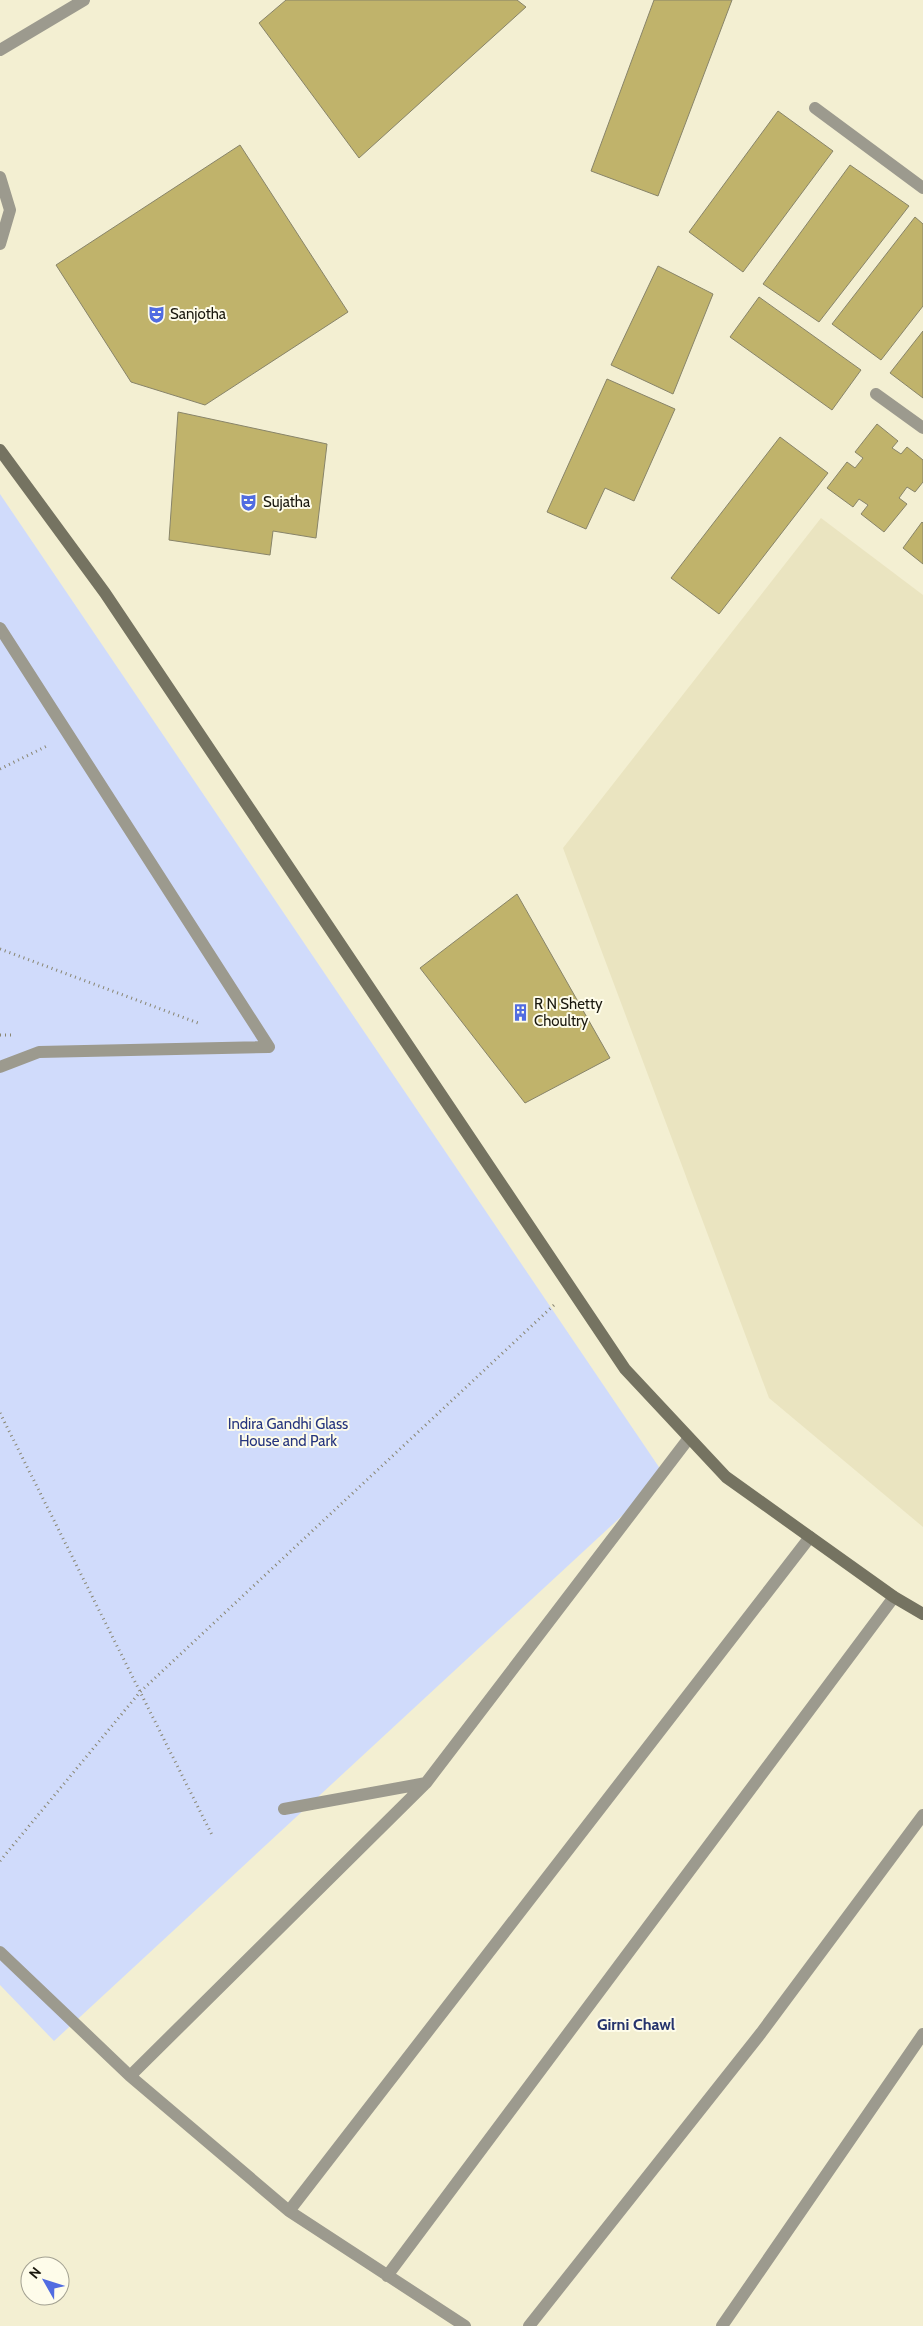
<svg xmlns="http://www.w3.org/2000/svg" width="923" height="2326" font-family="Cabin,sans-serif">
	<style>
		.built { fill: #eae4c0 }
		.green { fill: #d0dbfb }
		.building { fill: #c0b36b; stroke: #888469 }
		.lines { fill: none; stroke-linecap: round; stroke-linejoin: round }
		.path { stroke: #898672; stroke-width: 3; stroke-dasharray: 1 4; stroke-linecap: butt }
		.service { stroke: #9c9a8e; stroke-width: 12 }
		.minor { stroke: #9c9a8e; stroke-width: 12 }
		.secondary { stroke: #757361; stroke-width: 12 }
		.labels { text-anchor: middle; dominant-baseline: central; stroke-width: 4; stroke-linejoin: round; paint-order: stroke }
		.poi-label { font-size: 15px; fill: #1a180e; stroke: #fefcea; text-anchor: start }
		.park-label { font-size: 15px; fill: #26357e; stroke: #fefcea }
		.neighbourhood-label { font-size: 16px; font-weight: bold; fill: #26346d; stroke: #fefcea }
	</style>
	<rect width="100%" height="100%" fill="#f3efd2"/>
	<path class="built" d="M821,518L923,595V1527L769,1398L563,848Z"/>
	<path class="green" d="M0,494L665,1476L54,2041L0,1985Z"/>
	<path class="building" d="M286,0H517L526,7L359,158L259,23Z
		M654,0H732L658,196L591,171Z
		M778,111L833,151L743,272L689,232Z
		M240,145L348,312L205,405L131,382L56,265Z
		M850,165L909,206L819,322L763,284Z
		M915,217L923,224V306L881,360L832,324Z
		M658,266L713,294L673,394L611,365Z
		M759,297L861,370L832,410L730,337Z
		M923,331V398L890,373Z
		M607,379L675,409L634,501L605,488L586,529L547,512Z
		M178,412L327,444L316,538L273,531L270,555L169,540Z
		M877,424L898,441L892,448L901,454L907,447L923,460V482L915,492L907,487L899,498L907,504L884,532L861,514L868,505L859,499L853,507L827,488L847,462L855,468L863,458L855,452Z
		M780,437L828,473L719,614L671,578Z
		M922,522L923,523V564L903,548Z
		M517,894L610,1058L525,1103L420,968Z"/>
	<g class="lines">
		<path class="path" d="M0,769L47,746
			M0,949L198,1023
			M0,1035H14
			M0,1413L212,1835
			M0,1861L140,1692L554,1305"/>
		<path class="service" d="M0,628L269,1047L39,1052L0,1067"/>
		<path class="minor" d="M0,50L84,0
			M815,108L923,188
			M0,177L10,210L0,244
			M876,394L923,428
			M284,1809L426,1783
			M0,1952L130,2076L289,2211L465,2326
			M130,2076L426,1783L689,1438
			M289,2211L810,1537
			M387,2276L894,1597
			M529,2326L761,2033L923,1815
			M722,2326L923,2034"/>
		<path class="secondary" d="M0,450L105,593L625,1369L726,1477L894,1597L923,1614"/>
	</g>
	<defs>
		<symbol id="theatre-bare" viewBox="-9 -9 18 18"><path d="M-5-5.5Q0-4 5-5.5V0Q5 5 0 6Q-5 5-5 0ZM-3.3-2.5H-1v1.5H-3.3ZM1-2.5H3.3v1.5H1ZM-2.8 1Q0 5.5 2.8 1Z" fill="#516ce1" stroke="#fefcea" stroke-width="2.5" paint-order="stroke"/></symbol>
		<symbol id="building-bare" viewBox="-9 -9 18 18"><path d="M-4-6H4V6H1V3H-1V6H-4ZM-2.5-4.3h1.7v1.8h-1.7ZM.8-4.3h1.7v1.8H.8ZM-2.5-1h1.7V.8h-1.7ZM.8-1h1.7V.8H.8Z" fill="#516ce1" stroke="#fefcea" stroke-width="2.5" paint-order="stroke"/></symbol>
	</defs>
	<g fill-rule="evenodd">
		<use href="#theatre-bare" x="144" y="302" width="25" height="25"/>
		<use href="#theatre-bare" x="236" y="490" width="25" height="25"/>
		<use href="#building-bare" x="508" y="1000" width="25" height="25"/>
	</g>
	<g class="labels">
		<g class="poi-label">
			<text x="170" y="314">Sanjotha</text>
			<text x="263" y="502">Sujatha</text>
			<text x="534" y="1004">R N Shetty<tspan x="534" dy="17">Choultry</tspan></text>
		</g>
		<g class="park-label">
			<text x="288" y="1424">Indira Gandhi Glass<tspan x="288" dy="17">House and Park</tspan></text>
		</g>
		<g class="neighbourhood-label">
			<text x="636" y="2024">Girni Chawl</text>
		</g>
	</g>
	<g transform="translate(45 2281) rotate(309)"><circle r="24" fill="#fefcea" stroke="#a3a192"/>
	<path d="M0-4L9 19L0 12L-9 19Z" fill="#516ce1"/>
	<text y="-8" font-size="14" font-weight="bold" text-anchor="middle" fill="#1a180e">N</text>
	</g>
</svg>
